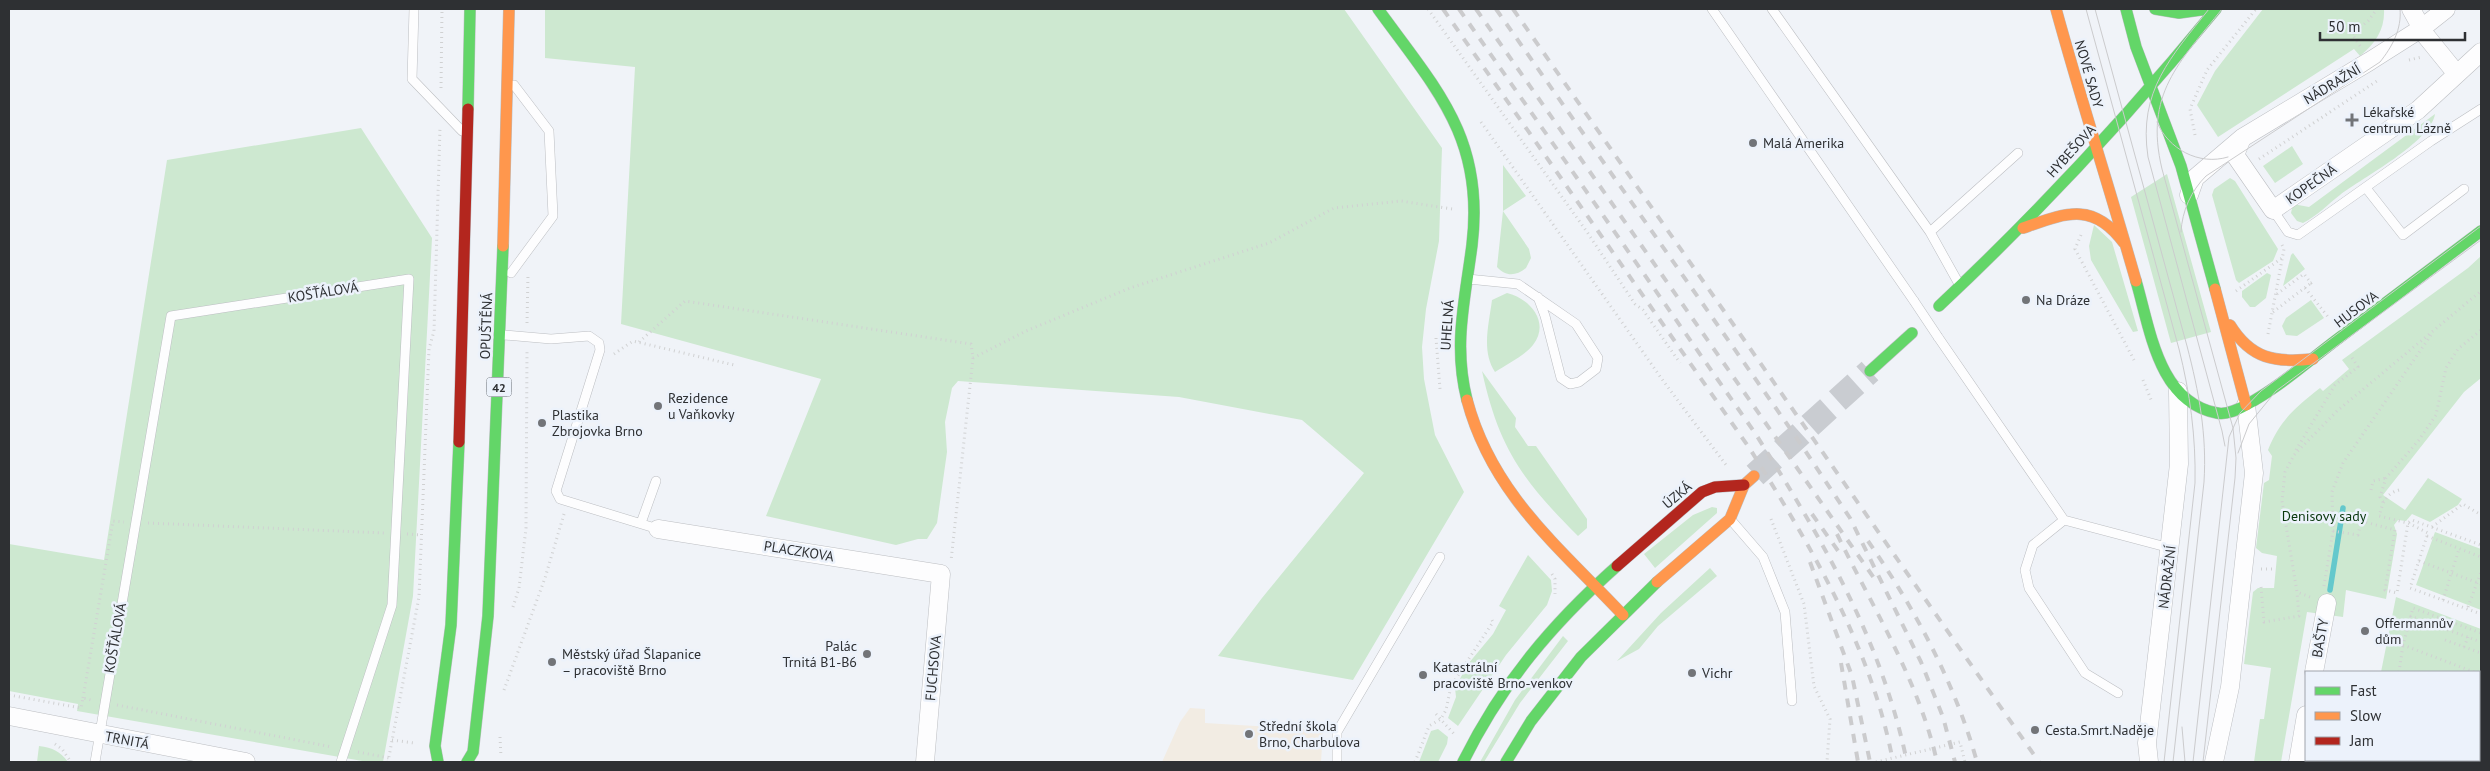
<svg xmlns="http://www.w3.org/2000/svg" width="2490" height="771" font-family="'PT Sans',sans-serif">
	<style>
		.education { fill: #f2ece3 }
		.green { fill: #cde8d0 }
		.lines { fill: none; stroke-linecap: round; stroke-linejoin: round }
		.stream { stroke: #64c8cc; stroke-width: 5.5 }
		.secondary-tunnel { stroke: #c9ccd1; stroke-width: 25; stroke-dasharray: 25 12; stroke-linecap: butt }
		.lane-casing { stroke: #bcbec2; stroke-width: 10 }
		.street-casing { stroke: #bcbec2; stroke-width: 19 }
		.fast-casing { stroke: #bcbec2; stroke-width: 12 }
		.slow-casing { stroke: #bcbec2; stroke-width: 12 }
		.jam-casing { stroke: #bcbec2; stroke-width: 12 }
		.path { stroke: #d0d1d2; stroke-width: 3; stroke-dasharray: 1 4; stroke-linecap: butt }
		.lane { stroke: #fdfdfe; stroke-width: 9 }
		.street { stroke: #fdfdfe; stroke-width: 18 }
		.fast { stroke: #63d668; stroke-width: 11 }
		.slow { stroke: #ff974d; stroke-width: 11 }
		.jam { stroke: #b3261e; stroke-width: 11 }
		.tram { stroke: #cbcbcd; stroke-width: 1 }
		.rail { stroke: #cbcbcd; stroke-width: 4; stroke-dasharray: 9 9; stroke-linecap: butt }
		.lane-bridge-casing { stroke: #bcbec2; stroke-width: 10; stroke-linecap: butt }
		.lane-bridge { stroke: #fdfdfe; stroke-width: 9 }
		.poi-dot { fill: #727478; stroke: #ecf2fb; stroke-width: 2 }
		.labels { text-anchor: middle; dominant-baseline: central; stroke-width: 5; stroke-linejoin: round; paint-order: stroke }
		.shield { fill: #ecf2fb; stroke: #676a6f; stroke-width: 1 }
		.shield-label { font-size: 12px; font-weight: bold; fill: #2e3033 }
		.street-label { font-size: 14px; fill: #2e3033; stroke: #ecf2fb }
		.poi-label { font-size: 14px; fill: #2e3033; stroke: #ecf2fb; text-anchor: start }
		.park-label { font-size: 14px; fill: #09380d; stroke: #ecf2fb }
	</style>
	<rect width="100%" height="100%" fill="#f0f3f8"/>
	<path class="education" d="M1190,708L1205,709V723L1323,730L1321,762H1162L1180,722Z"/>
	<path class="green" d="M545,9H1344L1442,148L1439,241L1426,309L1422,347L1424,379L1435,435L1464,492L1353,680L1218,656L1262,598L1364,473L1302,420L1179,397L958,381L952,388L945,422L947,452L937,523L927,539H918L896,545L766,516L821,379L621,324L635,67L545,58Z
		M2263,9H2384C2385,29 2376,43 2360,56L2354,49L2218,137L2197,105L2215,71Z
		M2435,114C2431,142 2362,178 2340,195C2327,205 2317,216 2303,223L2297,221L2291,213L2293,204L2309,207Z
		M361,128L432,238L413,596L383,762H368L77,711L78,704L9,691V544L104,560L167,160Z
		M2292,146L2303,164L2275,183L2263,166Z
		M1503,165L1526,196L1503,211L1529,249L1531,258L1526,268C1516,276 1506,277 1497,267L1503,211Z
		M2167,174L2211,332L2171,343L2131,197Z
		M2230,178L2235,181L2278,249L2273,261L2239,283L2236,280L2212,195L2214,189Z
		M2094,225L2112,242L2138,331L2133,332L2091,260L2089,246Z
		M2293,253L2305,269L2283,286L2291,255Z
		M2481,256V378L2464,392L2383,495L2405,510L2428,478L2462,499L2458,505L2430,522L2412,514L2406,521L2398,520L2394,525L2397,534L2386,599L2346,590L2343,617L2307,612L2281,762H2254L2260,719H2264L2271,668L2244,664L2253,592L2258,588H2274L2277,556L2262,553L2256,548L2264,483L2269,480L2272,456L2268,450C2280,420 2295,408 2320,388L2323,391L2349,369L2342,360L2468,268Z
		M2267,273L2271,275L2266,298L2255,307H2250L2242,297V291Z
		M1507,293C1529,298 1551,322 1533,345C1524,356 1507,364 1495,372C1481,351 1489,324 1492,300Z
		M2311,300L2324,318L2297,336L2286,335L2282,326L2286,318Z
		M1482,371L1516,418L1515,427L1528,446H1536L1587,519V528L1578,536C1523,481 1499,449 1482,371Z
		M1712,507L1717,508V513L1655,568L1644,554L1693,515Z
		M2435,532L2481,549V610L2416,585Z
		M1528,555L1551,580L1552,591L1547,605L1506,655L1458,726L1448,718L1456,697L1455,688L1468,664L1493,634L1506,610L1499,606Z
		M1710,568L1717,576L1658,626L1639,649L1617,661L1661,613Z
		M2396,597L2481,629V748L2479,753V672H2381Z
		M1563,636L1568,641L1520,703L1484,762H1480L1515,700Z
		M1438,729L1448,737L1447,744L1438,762H1419L1431,731Z
		M39,746C53,748 60,751 68,762H37Z"/>
	<g class="lines">
		<path class="stream" d="M2330,590L2343,508"/>
		<path class="secondary-tunnel" d="M1755,475L1870,371"/>
		<defs>
			<path id="lane" d="M414,9L412,79L462,131
				M1712,9L1914,301
				M1772,9L1930,232L1959,284
				M2366,188L2403,235L2464,189
				M2273,210L2288,232L2298,235L2431,141L2481,109
				M1930,232L2018,153
				M511,273L553,216L549,131L514,85
				M1468,279L1518,284L1576,324L1598,358L1596,369L1579,382L1570,384L1561,378L1545,316L1538,297
				M504,335L551,339L589,336L599,343L600,350L556,491L560,499L658,529
				M1938,337L2064,520L2170,548
				M1731,520L1763,557L1785,612L1792,701
				M2064,520L2033,545L2025,570L2029,588L2085,673L2118,693
				M641,523L656,481
				M95,762L171,316L409,279L392,605L341,762
				M1337,762V732L1440,557
				M2390,762V760L2396,762"/>
			<path id="street" d="M2411,9L2426,36L2456,73
				M2242,138L2235,155L2273,210L2418,110L2481,52
				M2189,195L2195,178L2242,138L2370,61L2422,28L2446,9
				M658,529L941,574L925,762
				M2314,672L2327,603
				M9,716L246,762
				M2149,762L2147,743L2179,464L2178,391
				M2214,762L2230,687L2254,473L2246,405
				M2298,762L2306,715"/>
			<path id="fast" d="M1378,9C1436,89 1485,138 1472,245C1465,300 1453,345 1467,400
				M2126,9L2136,47L2181,166L2215,289
				M2155,9L2179,13L2208,9
				M468,109L470,9
				M2136,281C2150,328 2158,402 2217,413C2227,415 2237,410 2246,405C2278,388 2306,363 2335,341C2384,304 2432,268 2481,231
				M1939,306C2038,213 2130,114 2216,9
				M1870,371L1912,333
				M438,762L435,746L451,625L459,442
				M467,762L473,752L488,616L503,246
				M1463,762C1502,683 1552,624 1617,566
				M1506,762L1531,721L1581,657L1657,582"/>
			<path id="slow" d="M2056,9C2081,100 2110,190 2136,281
				M2023,228C2066,213 2093,201 2124,243
				M503,246L509,9
				M2215,289L2246,405
				M2230,325C2251,359 2275,363 2313,359
				M1467,400C1492,494 1559,547 1623,615
				M1657,582L1730,519L1744,485L1754,476"/>
			<path id="jam" d="M459,442L468,109
				M1617,566L1702,492L1715,487L1744,485"/>
		</defs>
		<use href="#lane" class="lane-casing"/>
		<use href="#street" class="street-casing"/>
		<use href="#fast" class="fast-casing"/>
		<use href="#slow" class="slow-casing"/>
		<use href="#jam" class="jam-casing"/>
		<path class="path" d="M1428,9L1587,232L1635,304L1643,310L1680,363
			M2360,46L2352,34L2368,21L2377,9
			M2409,60L2422,57
			M441,88L442,9
			M1481,122L1664,382L1726,465
			M2195,135L2190,109L2207,70L2256,9
			M2259,159L2377,81
			M2081,235L2075,249L2134,360
			M2305,288L2329,318
			M2236,291L2282,258
			M2277,294L2304,274L2311,283L2314,281
			M2273,312L2311,283
			M527,323L528,274
			M2268,334L2284,249L2282,245
			M1436,338L1440,389
			M639,342L685,301L971,344L973,358L951,561
			M614,354L633,341L734,365
			M973,358L1026,331L1130,288L1269,243L1334,208L1401,201L1452,209
			M2143,380L2152,402
			M2296,450L2335,385L2358,367L2351,356
			M2371,490L2373,481L2386,478
			M2399,490C2385,494 2383,503 2379,516L2408,523L2428,533L2410,588L2481,614
			M2383,502L2380,497L2386,478L2419,440L2436,415L2446,368L2458,349L2481,330
			M1771,519L1804,604L1814,686L1830,719L1827,762
			M148,523L384,533
			M2432,527L2463,504L2481,515
			M2333,531L2358,535L2361,521L2395,530L2385,590L2397,593L2408,523L2412,520L2481,545
			M407,534L422,535
			M2427,536L2481,557
			M2419,561L2481,584
			M2261,569H2276
			M1552,574L1555,579V594
			M2324,586L2333,531L2332,492L2343,463L2431,335
			M2261,587L2264,622L2299,616L2297,592
			M2310,597L2297,592L2282,501L2285,472L2294,455L2337,411L2481,291
			M2443,600L2459,549
			M513,607L519,588L526,528L527,349
			M2468,607L2481,572
			M2410,616L2481,642
			M2445,640L2481,653
			M2464,647L2468,637
			M2399,672L2403,645
			M2474,672L2403,645L2413,608L2481,633
			M2479,674L2481,675
			M504,690L545,578L564,514
			M9,695L81,708L83,698L91,700
			M83,698L113,521L124,522
			M117,705L332,747
			M2479,709L2481,710
			M1436,714L1454,734
			M2479,733L2481,734
			M500,737L501,757
			M392,740L414,743
			M55,744L62,749L71,762
			M2479,746L2481,741
			M358,752L389,758
			M2479,753L2481,754
			M388,762L419,597L429,349L434,331L440,127
			M1415,762L1429,726L1441,719L1446,710L1451,686L1493,622L1491,618
			M1876,762L1960,742L1965,762"/>
		<use href="#lane" class="lane"/>
		<use href="#street" class="street"/>
		<use href="#fast" class="fast"/>
		<use href="#slow" class="slow"/>
		<use href="#jam" class="jam"/>
		<path class="tram" d="M2086,9L2179,349C2190,393 2196,437 2195,483L2164,762
			M2095,9L2187,346C2199,392 2207,435 2204,482L2173,762
			M2209,9C2171,57 2138,91 2148,157L2222,431L2225,446
			M2157,122C2168,149 2199,166 2228,157
			M2181,232C2182,211 2191,191 2206,176L2380,62C2392,47 2402,29 2400,9
			M2238,453L2249,424L2276,391L2481,240
			M2182,727L2185,762
			M2193,762L2229,437L2240,413L2261,391L2481,226
			M2203,762L2235,478L2236,458L2233,428L2162,169C2144,94 2179,63 2222,9"/>
		<path class="rail" d="M1443,9L1750,449C1810,545 1872,648 1893,762
			M1459,9L1755,433C1822,539 1881,638 1907,762
			M1476,9L1874,578
			M1496,9L1794,434L1850,518L1921,662L1943,717L1955,762
			M1513,9L2039,762
			M1812,514L1841,555
			M1837,534C1873,608 1919,681 1937,762
			M1868,541C1915,609 1955,683 1977,762
			M1810,562L1852,676L1870,762
			M1841,663L1858,762"/>
		<defs>
			<path id="lane-bridge" d="M1914,301L1938,337"/>
		</defs>
		<use href="#lane-bridge" class="lane-bridge-casing"/>
		<use href="#lane-bridge" class="lane-bridge"/>
	</g>
	<g class="poi-dot">
		<path d="M2349.5 112.5h5v5h5v5h-5v5h-5v-5h-5v-5h5z"/>
		<circle cx="1753" cy="143" r="5"/>
		<circle cx="2026" cy="300" r="5"/>
		<circle cx="658" cy="406" r="5"/>
		<circle cx="542" cy="423" r="5"/>
		<circle cx="2365" cy="631" r="5"/>
		<circle cx="867" cy="654" r="5"/>
		<circle cx="552" cy="662" r="5"/>
		<circle cx="1692" cy="673" r="5"/>
		<circle cx="1423" cy="675" r="5"/>
		<circle cx="2035" cy="730" r="5"/>
		<circle cx="1249" cy="734" r="5"/>
	</g>
	<g class="labels">
		<rect class="shield" x="486.5" y="377.5" width="25" height="19" rx="4"/>
		<g class="shield-label">
			<text x="499" y="387">42</text>
		</g>
		<g class="street-label">
			<text transform="translate(2089 74) rotate(74)">NOVÉ SADY</text>
			<text transform="translate(2332 84) rotate(-31)">NÁDRAŽNÍ</text>
			<text transform="translate(2071 151) rotate(-48)">HYBEŠOVA</text>
			<text transform="translate(2311 184) rotate(-35)">KOPEČNÁ</text>
			<text transform="translate(323 292) rotate(-9)">KOŠŤÁLOVÁ</text>
			<text transform="translate(2356 309) rotate(-37)">HUSOVA</text>
			<text transform="translate(1447 325) rotate(-86)">UHELNÁ</text>
			<text transform="translate(486 326) rotate(-88)">OPUŠTĚNÁ</text>
			<text transform="translate(1677 495) rotate(-40)">ÚZKÁ</text>
			<text transform="translate(799 551) rotate(9)">PLACZKOVA</text>
			<text transform="translate(2167 577) rotate(-83)">NÁDRAŽNÍ</text>
			<text transform="translate(115 638) rotate(-80)">KOŠŤÁLOVÁ</text>
			<text transform="translate(2320 638) rotate(-80)">BAŠTY</text>
			<text transform="translate(933 668) rotate(-85)">FUCHSOVA</text>
			<text transform="translate(127 740) rotate(11)">TRNITÁ</text>
		</g>
		<g class="poi-label">
			<text x="2363" y="112">Lékařské<tspan x="2363" dy="16">centrum Lázně</tspan></text>
			<text x="1763" y="143">Malá Amerika</text>
			<text x="2036" y="300">Na Dráze</text>
			<text x="668" y="398">Rezidence<tspan x="668" dy="16">u Vaňkovky</tspan></text>
			<text x="552" y="415">Plastika<tspan x="552" dy="16">Zbrojovka Brno</tspan></text>
			<text x="2375" y="623">Offermannův<tspan x="2375" dy="16">dům</tspan></text>
			<text x="857" y="646" text-anchor="end">Palác<tspan x="857" dy="16">Trnitá B1-B6</tspan></text>
			<text x="562" y="654">Městský úřad Šlapanice<tspan x="562" dy="16">– pracoviště Brno</tspan></text>
			<text x="1433" y="667">Katastrální<tspan x="1433" dy="16">pracoviště Brno-venkov</tspan></text>
			<text x="1702" y="673">Vichr</text>
			<text x="1259" y="726">Střední škola<tspan x="1259" dy="16">Brno, Charbulova</tspan></text>
			<text x="2045" y="730">Cesta.Smrt.Naděje</text>
		</g>
		<g class="park-label">
			<text x="2324" y="516">Denisovy sady</text>
		</g>
	</g>
	<rect width="2490" height="771" fill="none" stroke="#2e3033" stroke-width="20"/>
	<rect x="2305" y="671" width="175" height="90" fill="#ecf2fb" stroke="#a0a4ab"/>
	<rect x="2315" y="687" width="25" height="8" fill="#63d668" stroke="#a0a4ab"/>
	<text x="2350" y="696" font-size="15" fill="#2e3033">Fast</text>
	<rect x="2315" y="712" width="25" height="8" fill="#ff974d" stroke="#a0a4ab"/>
	<text x="2350" y="721" font-size="15" fill="#2e3033">Slow</text>
	<rect x="2315" y="737" width="25" height="8" fill="#b3261e" stroke="#a0a4ab"/>
	<text x="2350" y="746" font-size="15" fill="#2e3033">Jam</text>
	<path d="M2320 32v8h145v-8" fill="none" stroke="#2e3033" stroke-width="2.5"/>
	<text x="2328" y="32" font-size="15" fill="#2e3033" stroke="#ecf2fb" stroke-width="4" paint-order="stroke">50 m</text>
</svg>
